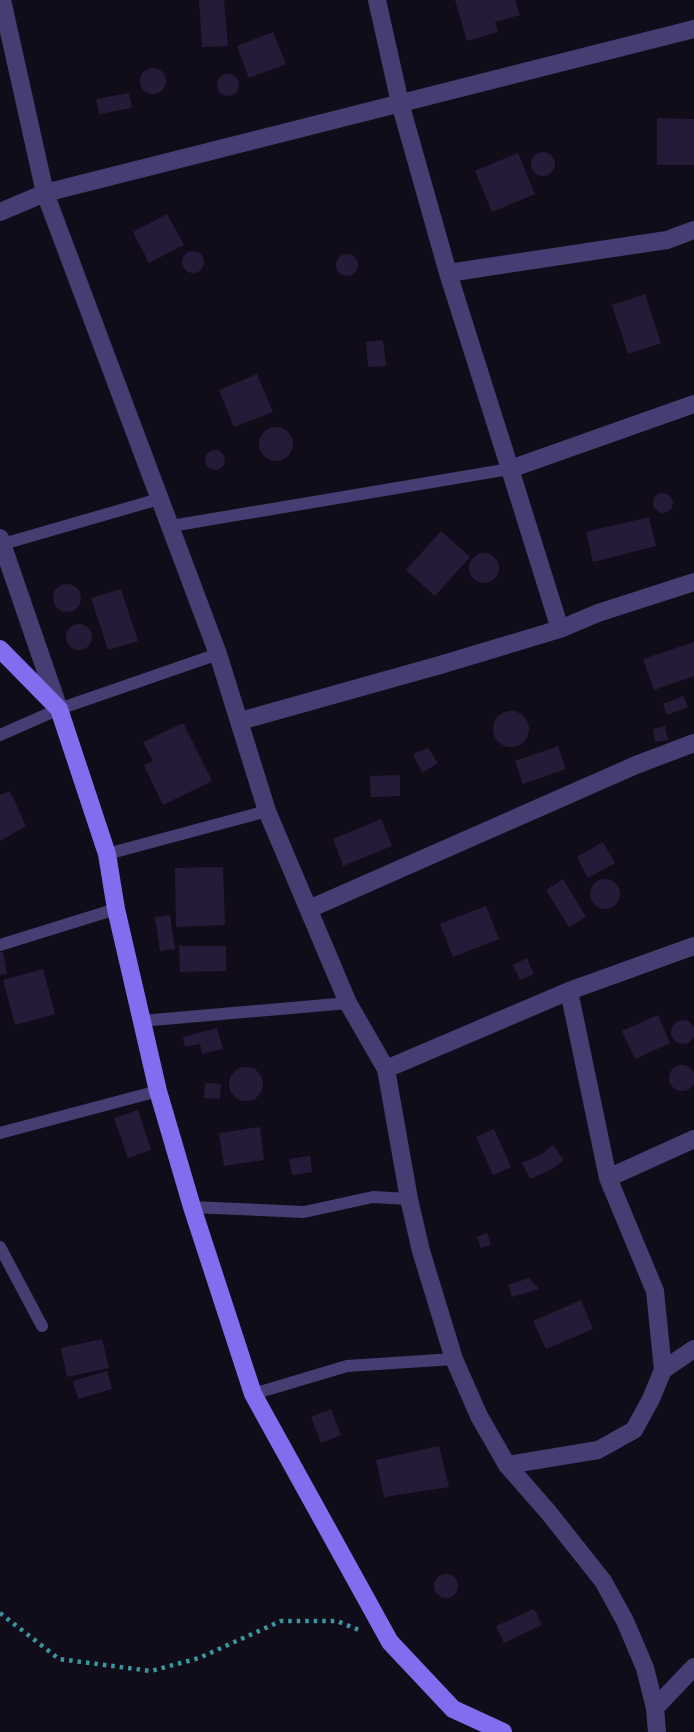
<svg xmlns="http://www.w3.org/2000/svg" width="694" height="1732" font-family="Commissioner,sans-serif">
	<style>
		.building { fill: #251b38 }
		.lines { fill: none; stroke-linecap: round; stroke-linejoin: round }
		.path { stroke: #39979f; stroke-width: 4.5; stroke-dasharray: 3.5 5; stroke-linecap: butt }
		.lane { stroke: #463d73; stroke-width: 12 }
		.street { stroke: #463d73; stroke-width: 18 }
		.secondary { stroke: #816dee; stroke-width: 18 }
	</style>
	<rect width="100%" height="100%" fill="#100c19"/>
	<path class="building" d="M199,0H224L228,46L202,47Z
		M455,0H515L520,15L495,22L498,32L467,41Z
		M273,32L286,64L249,78L237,46Z
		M140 81a13 13 0 1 1 26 0a13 13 0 1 1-26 0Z
		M217 85a11 11 0 1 1 22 0a11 11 0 1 1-22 0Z
		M129,93L132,108L99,114L96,99Z
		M657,118L694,119V165H657Z
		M531 164a12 12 0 1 1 24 0a12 12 0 1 1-24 0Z
		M518,153L535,194L492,212L475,171Z
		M167,214L184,245L149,263L133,232Z
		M182 262a11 11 0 1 1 22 0a11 11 0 1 1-22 0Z
		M336 265a11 11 0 1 1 22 0a11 11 0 1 1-22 0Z
		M645,294L661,343L628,354L612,305Z
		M383,340L386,366L368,367L366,342Z
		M257,374L273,412L234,427L219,390Z
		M259 444a17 17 0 1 1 34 0a17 17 0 1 1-34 0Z
		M205 460a10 10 0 1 1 20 0a10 10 0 1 1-20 0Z
		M653 503a10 10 0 1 1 20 0a10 10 0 1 1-20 0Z
		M649,517L656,546L593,562L586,532Z
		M441,531L470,557L435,596L406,570Z
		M469 568a15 15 0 1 1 30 0a15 15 0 1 1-30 0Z
		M53 598a14 14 0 1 1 28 0a14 14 0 1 1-28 0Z
		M121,589L138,641L108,650L91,598Z
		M66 637a13 13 0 1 1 26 0a13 13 0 1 1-26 0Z
		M694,642V676L654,690L643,659Z
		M683,696L688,707L667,715L663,704Z
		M493 729a18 18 0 1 1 36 0a18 18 0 1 1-36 0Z
		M183,723L212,781L163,805L144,765L153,761L143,742Z
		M665,726L668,740L655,742L653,729Z
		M558,746L566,769L523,784L515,761Z
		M428,748L438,763L422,773L413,754Z
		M400,775V796L371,797L370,776Z
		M10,791L26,826L0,841V795Z
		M381,819L392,846L343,866L333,839Z
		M603,842L615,863L588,878L577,857Z
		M223,867L225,925L176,927L175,868Z
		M590 894a15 15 0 1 1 30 0a15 15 0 1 1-30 0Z
		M563,879L586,917L569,927L546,890Z
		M486,906L499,939L453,957L440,924Z
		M170,915L175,949L160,951L155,917Z
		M179,946H226V971L180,972Z
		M0,952H3L7,974L0,975Z
		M527,958L534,974L520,980L513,965Z
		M43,969L55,1014L15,1025L3,980Z
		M658,1015L670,1043L635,1059L622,1031Z
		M671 1032a12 12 0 1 1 24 0a12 12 0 1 1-24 0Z
		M217,1028L223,1049L202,1054L200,1044L185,1047L183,1037Z
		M669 1078a13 13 0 1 1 26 0a13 13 0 1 1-26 0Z
		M229 1084a17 17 0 1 1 34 0a17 17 0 1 1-34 0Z
		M205,1083L221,1084L220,1099L204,1098Z
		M138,1110L151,1150L128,1158L114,1118Z
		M260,1127L264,1160L224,1166L219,1133Z
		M494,1129L511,1167L493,1175L476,1137Z
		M553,1145L564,1160L554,1168L530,1179L522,1163L542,1154Z
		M310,1156L312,1172L292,1175L289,1159Z
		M487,1233L491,1245L481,1248L477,1237Z
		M529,1278L539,1289L512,1297L508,1285Z
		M581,1300L593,1329L546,1349L533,1321Z
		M102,1339L109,1368L67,1377L61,1348Z
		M107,1371L112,1389L78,1399L73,1381Z
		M331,1409L341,1435L321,1443L311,1417Z
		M439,1446L449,1487L384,1497L376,1460Z
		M434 1586a12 12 0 1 1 24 0a12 12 0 1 1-24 0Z
		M534,1609L542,1625L504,1643L496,1626Z"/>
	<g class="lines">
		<path class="path" d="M0,1613L59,1659L151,1671L199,1658L281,1621H337L359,1630"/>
		<path class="lane" d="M171,526L510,469
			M3,544L159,499
			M0,735L59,709L218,654
			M107,854L267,811
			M0,945L116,909
			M141,1021L348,1003
			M0,1133L158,1091
			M192,1207L304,1212L373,1197L409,1199
			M0,1247L42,1326
			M253,1394L347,1366L454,1359"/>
		<path class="street" d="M2,0L45,193L218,654L267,811L348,1003L386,1069L409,1199L421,1251L454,1359L479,1416L507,1465L549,1513L603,1581L625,1621L645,1668L655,1708L657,1732
			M377,0L400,103L448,273L510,469
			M0,212L45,193L694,29
			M448,273L667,240L694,230
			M0,538L59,709
			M560,629L510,469L694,404
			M240,721L440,665L560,629L598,613L694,582
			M309,909L636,765L694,743
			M569,991L608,1178L655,1291L663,1370
			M386,1069L569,991L694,946
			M608,1178L694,1139
			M507,1465L598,1450L634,1430L651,1399L663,1370L694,1349
			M655,1708L694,1667"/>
		<path class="secondary" d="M0,649L59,709L107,854L116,909L158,1091L192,1207L253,1394L390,1642L453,1709L503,1732"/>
	</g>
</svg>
